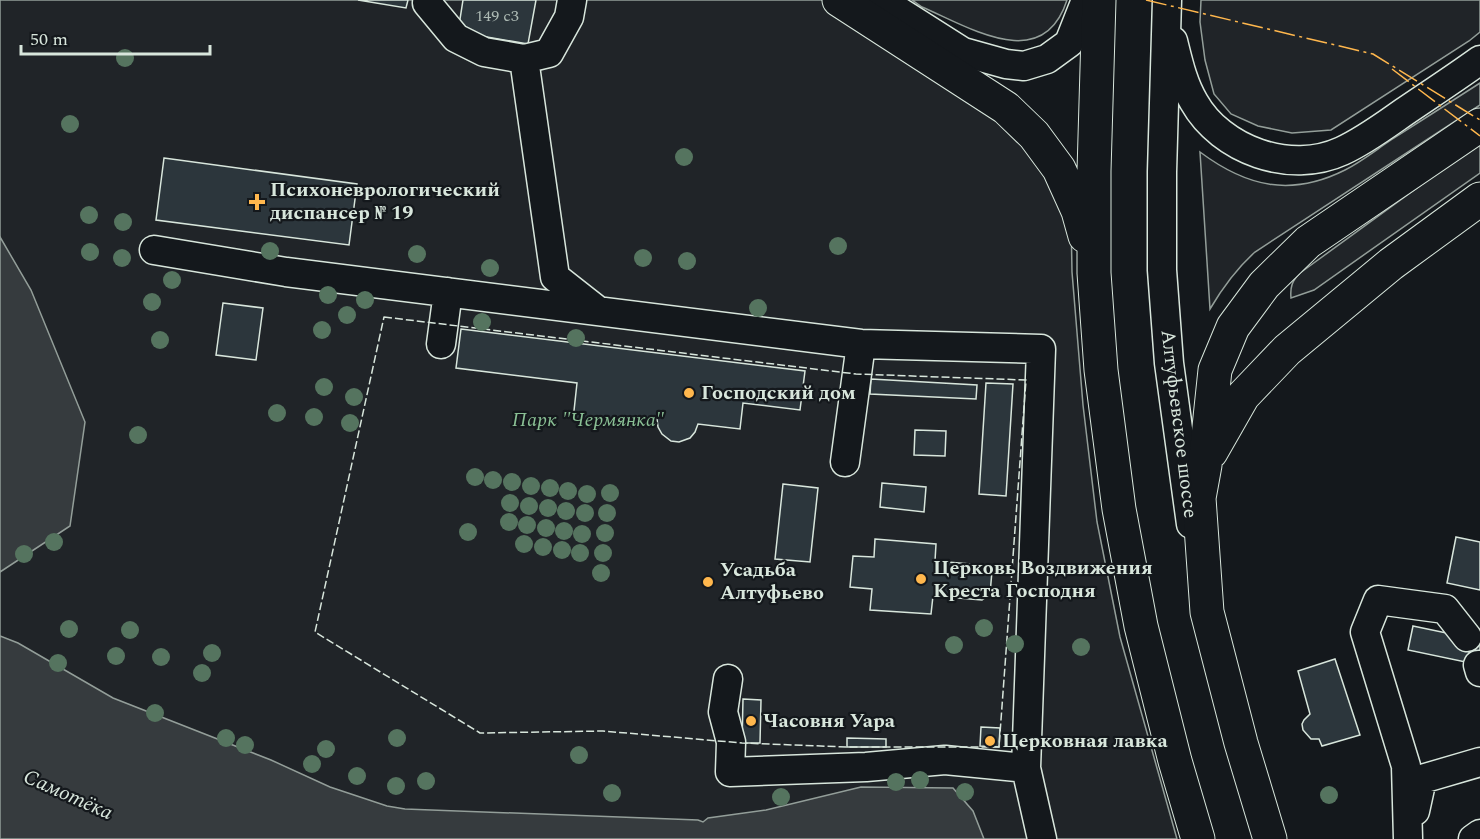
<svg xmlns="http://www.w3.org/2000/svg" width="1480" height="839" font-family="Spectral,serif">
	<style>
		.green { fill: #202428; stroke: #939e99; stroke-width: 1.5 }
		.water { fill: #363b3e; stroke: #939e99; stroke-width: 1.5 }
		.building { fill: #2c363c; stroke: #d8e6dc; stroke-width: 1.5 }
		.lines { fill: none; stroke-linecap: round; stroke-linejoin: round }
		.minor-casing { stroke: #d8e6dc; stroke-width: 31 }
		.major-casing { stroke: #d8e6dc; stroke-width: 35 }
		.minor { stroke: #14181c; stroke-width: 28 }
		.major { stroke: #14181c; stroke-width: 33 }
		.fence { stroke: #d8e6dc; stroke-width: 1.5; stroke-dasharray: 8 3; stroke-linecap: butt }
		.power { stroke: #ffb74d; stroke-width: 1.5; stroke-dasharray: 21 4.5 3 4.5; stroke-linecap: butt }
		.tree { fill: #55745f }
		.poi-dot { fill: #ffb74d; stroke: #14181c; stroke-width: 2 }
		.labels { text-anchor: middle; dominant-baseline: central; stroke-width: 4.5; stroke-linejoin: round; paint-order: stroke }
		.number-label { font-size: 16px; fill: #adbab4 }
		.poi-label { font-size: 20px; font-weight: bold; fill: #d8e6dc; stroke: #14181c; text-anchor: start }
		.park-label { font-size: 20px; font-style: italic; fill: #8ac095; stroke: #14181c }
		.street-label { font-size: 20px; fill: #d8e6dc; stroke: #14181c }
		.water-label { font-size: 21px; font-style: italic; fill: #d8e6dc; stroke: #14181c }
	</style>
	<rect width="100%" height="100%" fill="#14181c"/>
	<path class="green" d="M0,0H822L899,50L1009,130L1044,159L1071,217L1072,272L1083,405L1097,522L1120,637L1177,839H0Z
		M912,0H1067C1043,75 969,27 922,7Z
		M1201,0H1480V32L1469,41L1331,130L1292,133L1258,126L1231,114L1214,94L1205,60L1200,22Z
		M1480,83V105L1255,252C1236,269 1223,287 1210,309L1200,152C1247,187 1291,197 1345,170C1361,162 1376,150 1391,140C1421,121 1450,102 1480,83Z
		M1480,142V173L1314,290L1291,298C1290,287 1292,281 1300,273Z"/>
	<path class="water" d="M0,237L31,290L85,422L70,526L0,572Z
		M0,636L18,643L113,698L271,760L330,787L387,806L405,809L698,820L703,822L708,818L766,810L861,787L953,788L973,811L984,839H0Z"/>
	<path class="building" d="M358,0H408L406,8Z
		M463,0H536L528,44L458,32Z
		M164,158L357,184L349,245L156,220Z
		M223,303L263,308L256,360L216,355Z
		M461,329L805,371L800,410L743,403L740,429L698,424L695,432L690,438L679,442L671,441L662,434L658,427L657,419L638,416L636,427L573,420L577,383L456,368Z
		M871,379L977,385L976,399L870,394Z
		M986,383L1013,384L1006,496L979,494Z
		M915,430L946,431L945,456L914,455Z
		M882,483L926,487L924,512L880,507Z
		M783,484L818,488L810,562L775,559Z
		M1456,537L1480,542V590L1447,583Z
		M875,539L936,544L935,561L983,565L992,571L990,594L982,600L933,596L931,614L870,610L872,589L850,587L853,556L874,557Z
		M1413,626L1480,640V665L1408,650Z
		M1335,659L1360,735L1322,746L1319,739H1311L1303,730L1302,724L1304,720L1310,714L1298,671Z
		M743,699L761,700L760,743H742Z
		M981,727L1000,728L999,747L980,746Z
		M847,738L886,739V747H847Z"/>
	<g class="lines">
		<defs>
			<path id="minor" d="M881,0L963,52L1006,64L1024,66L1047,59L1069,43L1086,0
				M1167,0L1162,172V270L1169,363L1191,524
				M427,3L456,38L484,52L524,59L549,53L569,17L572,0
				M1173,41C1178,61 1183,84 1194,102C1221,150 1290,175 1342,151C1364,141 1384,126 1404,112C1429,95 1455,78 1480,60
				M524,59L555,277L597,310
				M154,250L286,272L861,344L1041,349L1026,768L1042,839
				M441,344L448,292
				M845,462L861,344
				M1478,665L1480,672
				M728,679L723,712L731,742L730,772L866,767L945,760L1026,768
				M1415,811L1422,779L1480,762
				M1408,839L1406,766L1365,632L1378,600L1445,609L1467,637
				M1473,839L1480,834"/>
			<path id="major" d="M839,0L1006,108L1034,135L1059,169L1078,211L1085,236
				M1099,0L1094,171V273L1101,370L1119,509L1141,626L1175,761L1198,839
				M1211,452L1243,396L1287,350L1391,264L1480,199
				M1270,839L1241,743L1207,612L1199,498L1205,465L1215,370L1233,327L1264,285L1308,242L1480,125"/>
		</defs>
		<use href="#minor" class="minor-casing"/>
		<use href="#major" class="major-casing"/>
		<use href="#minor" class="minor"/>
		<use href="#major" class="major"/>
		<path class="fence" d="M384,317L856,374L1026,380L999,747H847L742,743L603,731L480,733L315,632Z"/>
		<path class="power" d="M1146,0L1373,54L1480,120
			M1392,69L1480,136"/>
	</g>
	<g class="tree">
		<circle cx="125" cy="58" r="9"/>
		<circle cx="70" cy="124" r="9"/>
		<circle cx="684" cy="157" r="9"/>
		<circle cx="89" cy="215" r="9"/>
		<circle cx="123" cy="222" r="9"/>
		<circle cx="838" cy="246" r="9"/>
		<circle cx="270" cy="251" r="9"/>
		<circle cx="90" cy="252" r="9"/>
		<circle cx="417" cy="254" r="9"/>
		<circle cx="122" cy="258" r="9"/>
		<circle cx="643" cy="258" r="9"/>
		<circle cx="687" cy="261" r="9"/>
		<circle cx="490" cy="268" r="9"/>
		<circle cx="172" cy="280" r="9"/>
		<circle cx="328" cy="295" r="9"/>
		<circle cx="365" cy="300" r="9"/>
		<circle cx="152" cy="302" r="9"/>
		<circle cx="758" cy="308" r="9"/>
		<circle cx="347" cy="315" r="9"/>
		<circle cx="482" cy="322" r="9"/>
		<circle cx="322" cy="330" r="9"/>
		<circle cx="576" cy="338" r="9"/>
		<circle cx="160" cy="340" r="9"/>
		<circle cx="324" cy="387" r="9"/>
		<circle cx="354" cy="397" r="9"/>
		<circle cx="277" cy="413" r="9"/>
		<circle cx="314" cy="417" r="9"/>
		<circle cx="350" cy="423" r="9"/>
		<circle cx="138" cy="435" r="9"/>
		<circle cx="475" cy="477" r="9"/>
		<circle cx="493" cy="480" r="9"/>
		<circle cx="512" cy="482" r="9"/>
		<circle cx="531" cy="486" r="9"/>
		<circle cx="550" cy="488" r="9"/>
		<circle cx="568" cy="491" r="9"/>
		<circle cx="610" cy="493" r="9"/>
		<circle cx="587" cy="494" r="9"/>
		<circle cx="510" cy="503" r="9"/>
		<circle cx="529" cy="506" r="9"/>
		<circle cx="548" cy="508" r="9"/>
		<circle cx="566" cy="511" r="9"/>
		<circle cx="585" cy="513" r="9"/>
		<circle cx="607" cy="513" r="9"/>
		<circle cx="509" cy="522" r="9"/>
		<circle cx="527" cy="525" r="9"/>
		<circle cx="546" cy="528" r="9"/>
		<circle cx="564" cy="531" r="9"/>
		<circle cx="468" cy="532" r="9"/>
		<circle cx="605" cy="533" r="9"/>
		<circle cx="582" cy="534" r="9"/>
		<circle cx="54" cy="542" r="9"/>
		<circle cx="524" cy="544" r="9"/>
		<circle cx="543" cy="547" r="9"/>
		<circle cx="562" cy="550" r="9"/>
		<circle cx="580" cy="553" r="9"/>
		<circle cx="603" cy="553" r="9"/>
		<circle cx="24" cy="554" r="9"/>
		<circle cx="601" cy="573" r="9"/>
		<circle cx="984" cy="628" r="9"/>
		<circle cx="69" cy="629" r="9"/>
		<circle cx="130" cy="630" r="9"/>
		<circle cx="1015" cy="644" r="9"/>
		<circle cx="954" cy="645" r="9"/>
		<circle cx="1081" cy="647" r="9"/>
		<circle cx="212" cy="653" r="9"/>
		<circle cx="116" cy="656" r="9"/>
		<circle cx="161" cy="657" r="9"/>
		<circle cx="58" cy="663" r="9"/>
		<circle cx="202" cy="673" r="9"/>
		<circle cx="155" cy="713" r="9"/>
		<circle cx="226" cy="738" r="9"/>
		<circle cx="397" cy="738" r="9"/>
		<circle cx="245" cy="745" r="9"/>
		<circle cx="326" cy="749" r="9"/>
		<circle cx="579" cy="755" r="9"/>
		<circle cx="312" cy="764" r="9"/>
		<circle cx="357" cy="776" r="9"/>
		<circle cx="920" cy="780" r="9"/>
		<circle cx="426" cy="781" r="9"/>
		<circle cx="896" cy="782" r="9"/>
		<circle cx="396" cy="786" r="9"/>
		<circle cx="965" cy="792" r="9"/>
		<circle cx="612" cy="793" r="9"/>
		<circle cx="1329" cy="795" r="9"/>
		<circle cx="781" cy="797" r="9"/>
	</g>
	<g class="poi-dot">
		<path d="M254 193h6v6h6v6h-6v6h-6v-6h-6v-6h6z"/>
		<circle cx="689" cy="393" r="6"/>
		<circle cx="921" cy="579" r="6"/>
		<circle cx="708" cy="582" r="6"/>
		<circle cx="751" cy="721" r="6"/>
		<circle cx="990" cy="741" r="6"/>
	</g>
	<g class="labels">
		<g class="number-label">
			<text x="497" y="16">149 с3</text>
		</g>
		<g class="poi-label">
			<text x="270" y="190">Психоневрологический<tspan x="270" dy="23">диспансер № 19</tspan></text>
			<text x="701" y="393">Господский дом</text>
			<text x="933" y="568">Церковь Воздвижения<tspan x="933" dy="23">Креста Господня</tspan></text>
			<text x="720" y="570">Усадьба<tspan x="720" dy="23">Алтуфьево</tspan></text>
			<text x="763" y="721">Часовня Уара</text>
			<text x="1002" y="741">Церковная лавка</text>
		</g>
		<g class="park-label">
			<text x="588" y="420">Парк "Чермянка"</text>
		</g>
		<g class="street-label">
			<text transform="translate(1179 424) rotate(83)">Алтуфьевское шоссе</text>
		</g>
		<g class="water-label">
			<text transform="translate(68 795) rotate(24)">Самотёка</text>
		</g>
	</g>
	<path d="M21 45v9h189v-9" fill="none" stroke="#d8e6dc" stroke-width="3"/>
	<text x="30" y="45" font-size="18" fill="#d8e6dc" stroke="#14181c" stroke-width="4.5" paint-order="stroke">50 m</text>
</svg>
